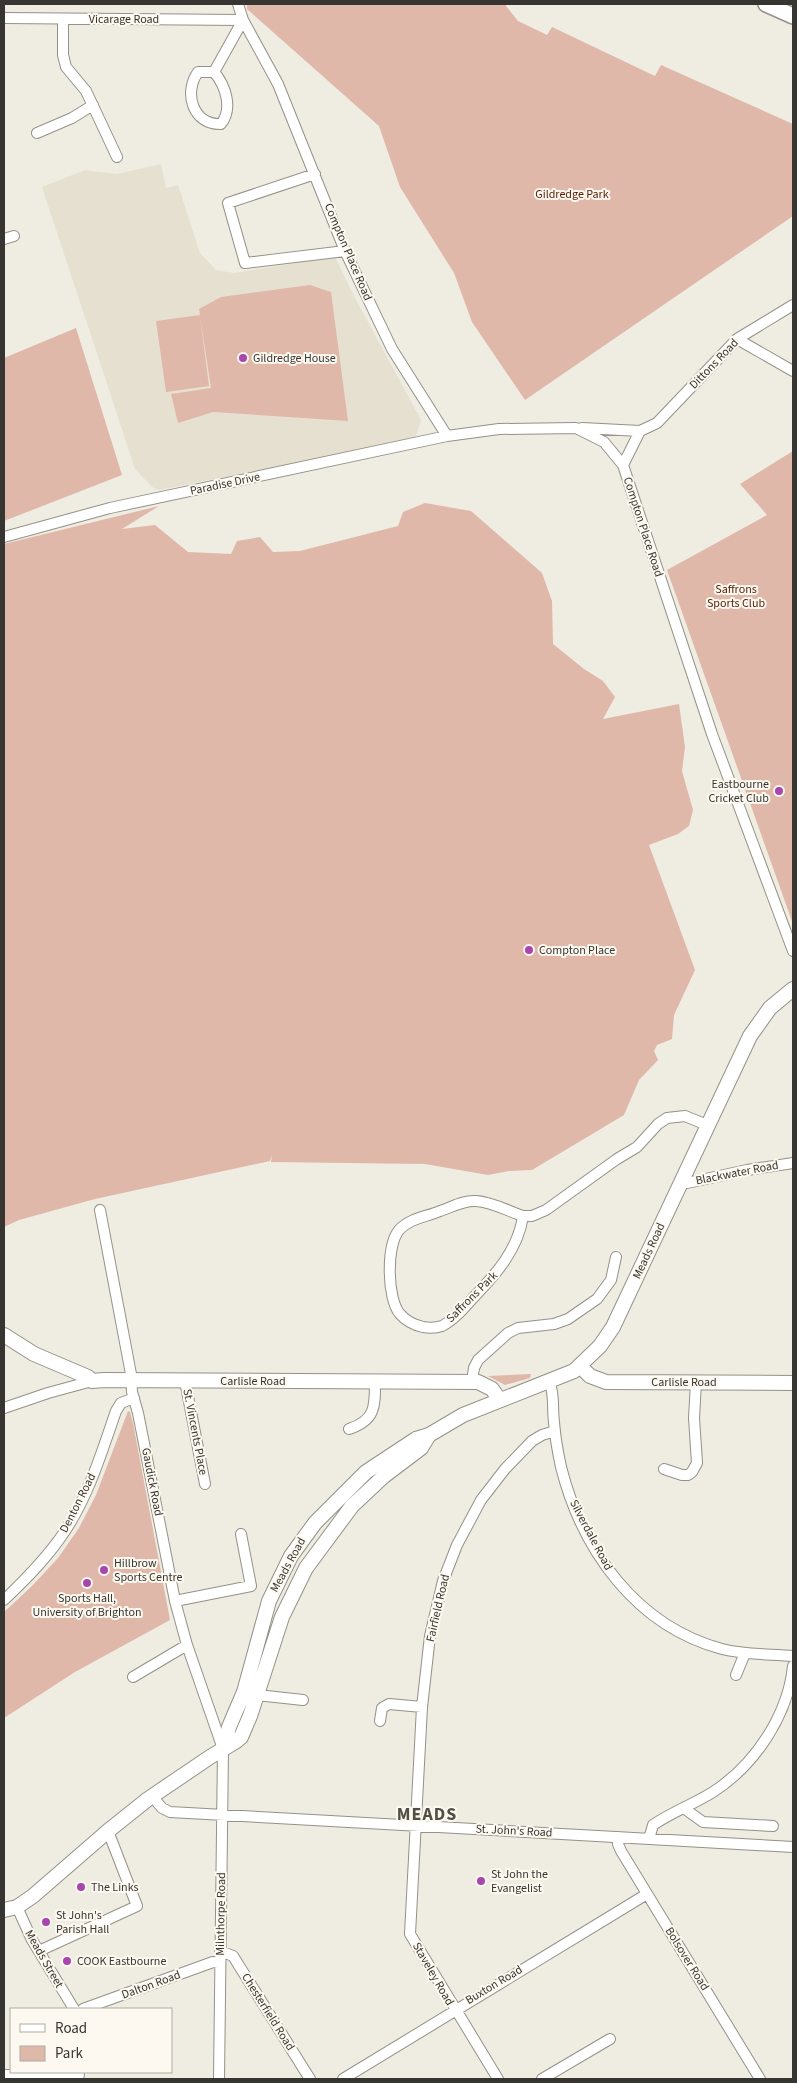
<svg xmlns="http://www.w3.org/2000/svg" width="797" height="2083" font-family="'Source Sans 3',sans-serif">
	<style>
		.built { fill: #e6e0d1 }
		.green { fill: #e0b8aa }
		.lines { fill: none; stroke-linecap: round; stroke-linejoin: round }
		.street-casing { stroke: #949188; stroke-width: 12 }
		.secondary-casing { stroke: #949188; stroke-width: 16 }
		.primary-casing { stroke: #949188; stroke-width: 18 }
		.street { stroke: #fff; stroke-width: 10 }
		.secondary { stroke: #fff; stroke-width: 14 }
		.primary { stroke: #fff; stroke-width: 15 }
		.poi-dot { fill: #a846ad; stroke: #fdf9f0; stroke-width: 2 }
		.labels { text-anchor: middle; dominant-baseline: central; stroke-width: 4; stroke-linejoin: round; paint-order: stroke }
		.street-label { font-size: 12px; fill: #363531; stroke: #fdf9f0 }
		.park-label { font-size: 12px; fill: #531b04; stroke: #fdf9f0 }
		.poi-label { font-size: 12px; fill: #363531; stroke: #fdf9f0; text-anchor: start }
		.district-label { font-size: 18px; font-weight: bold; letter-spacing: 1px; fill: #514e46; stroke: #fdf9f0 }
	</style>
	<rect width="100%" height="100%" fill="#efece2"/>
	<path class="built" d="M161,164L166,188L178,185L200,253L216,270L234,273L335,257L354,296L421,420L415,439L159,490L152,487L135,469L42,187L85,170L117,174Z"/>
	<path class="green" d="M247,4H506V6L518,21L547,35L552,27L655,76L661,65L793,124V216L525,400L472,322L454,273L400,187L379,126L247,9Z
		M310,285L331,292L348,421L213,412L178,423L171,394L211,388L200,316L209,386L166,392L156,321L200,315L199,309L221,297Z
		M76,328L122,475L4,521V358Z
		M793,451V924L667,570L767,515L740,484Z
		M425,503L471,511L542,573L552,601L553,644L584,669L603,681L615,697L603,719L679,704L685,747L682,771L693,810L689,826L678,834L649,845L695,970L674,1015L672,1039L657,1045L654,1051L658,1060L639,1080L624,1115L532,1170L509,1171L488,1175L425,1164L271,1162L272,1155L270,1161L95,1199L19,1220L4,1227V544L159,506L122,529L155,525L188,552L231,554L237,541L260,537L273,552L300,551L398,526L403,512Z
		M531,1374L530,1378L505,1385L488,1376Z
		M128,1411L130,1412L133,1423L170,1620L75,1672L4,1718V1612L32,1586L58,1558L79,1528L96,1495Z"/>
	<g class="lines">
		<defs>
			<path id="street" d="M238,4L243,20L278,84L345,251L392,349L447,436L499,429L576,428L604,442L623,465L712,734L793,951
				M4,18L243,20
				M63,19V55L66,67L86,91L117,157
				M214,72C226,86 233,109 221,124C193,125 183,93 198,72H214L243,20
				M37,133L72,118L93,105
				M315,174L228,203L245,263L345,251
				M4,239L14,236
				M737,339L793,371
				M582,428L640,431L657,423L737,339L793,305
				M623,465L640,431
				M4,537L110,508L447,436
				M681,1182L687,1183L747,1170L793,1163
				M100,1210L131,1374L132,1392L138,1413L175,1601L187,1645L223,1749L219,2079
				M523,1216C508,1211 492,1202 476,1201C464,1200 452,1207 440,1211C426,1217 410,1218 399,1230C386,1246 387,1299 400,1314C406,1321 414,1325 423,1327C429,1328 436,1328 442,1326C454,1320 464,1308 473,1298C496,1274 518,1250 523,1216H532L546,1210L617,1159L637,1147L658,1124L667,1118L685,1116L707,1125
				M185,1381L205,1484
				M472,1381L474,1368L478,1360L508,1333L518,1328L554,1324L568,1319L597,1299L611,1280L616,1257
				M549,1381C555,1394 552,1408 554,1422C555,1437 558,1453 561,1467C582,1550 636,1626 722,1649C745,1655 769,1654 793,1656
				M4,1408L48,1393L92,1381
				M349,1429C376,1420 375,1406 375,1381
				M664,1469L682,1475H688L692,1472L697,1463L694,1418L696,1382
				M4,1600C26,1579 48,1557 65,1531C89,1495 102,1451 116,1411L121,1403L134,1398
				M175,1601L251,1586L241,1534
				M736,1675L745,1653
				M133,1677L187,1645
				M257,1695L303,1700
				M380,1721L382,1708L389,1704L422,1707
				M152,1796L162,1808L170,1812L793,1847
				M685,1809L703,1822L773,1826
				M618,1837V1844L621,1851L760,2079
				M649,1839L653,1825C672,1812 694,1804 713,1792C755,1765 788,1715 793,1666
				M17,1907L32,1940L74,2009
				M39,1951L137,1906L108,1831
				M220,1951L233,1956L310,2079
				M83,2009L213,1962L220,1963
				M4,2075H79
				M343,2079L647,1894
				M498,2079L410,1934L422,1707L430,1636L443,1581L457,1545L481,1500L505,1469L532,1441L542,1435L555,1431
				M542,2079L610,2039"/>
			<path id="secondary" d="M4,1335L34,1354L88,1377L92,1381L104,1380L478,1382L492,1389L499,1399
				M580,1366L590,1376L606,1382L793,1383
				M223,1749L229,1727L244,1692L269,1601L291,1556L315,1523L366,1472L416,1439L429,1435L463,1415L574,1371L600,1346L613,1327L750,1036L770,1008L793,989
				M4,1910L17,1907L33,1896L108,1831L148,1799L210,1757L235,1742L241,1737L250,1716L282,1617L306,1568L352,1506L384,1476L421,1448L429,1435"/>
			<path id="primary" d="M766,4L793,16"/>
		</defs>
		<use href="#street" class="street-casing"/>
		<use href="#secondary" class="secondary-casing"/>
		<use href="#primary" class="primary-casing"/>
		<use href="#street" class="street"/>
		<use href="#secondary" class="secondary"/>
		<use href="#primary" class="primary"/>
	</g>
	<g class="poi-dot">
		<circle cx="243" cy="358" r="5"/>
		<circle cx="779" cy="791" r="5"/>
		<circle cx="529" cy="950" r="5"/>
		<circle cx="104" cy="1570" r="5"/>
		<circle cx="87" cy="1583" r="5"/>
		<circle cx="481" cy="1881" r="5"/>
		<circle cx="81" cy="1887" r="5"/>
		<circle cx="46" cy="1922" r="5"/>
		<circle cx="67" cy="1961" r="5"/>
	</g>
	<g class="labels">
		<g class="street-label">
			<text x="124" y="19">Vicarage Road</text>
			<text transform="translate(348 252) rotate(67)">Compton Place Road</text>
			<text transform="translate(714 364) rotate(-46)">Dittons Road</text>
			<text transform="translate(225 484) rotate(-12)">Paradise Drive</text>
			<text transform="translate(643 527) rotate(72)">Compton Place Road</text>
			<text transform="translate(737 1173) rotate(-11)">Blackwater Road</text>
			<text transform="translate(649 1251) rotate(-65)">Meads Road</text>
			<text transform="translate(472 1297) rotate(-45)">Saffrons Park</text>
			<text x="253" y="1381">Carlisle Road</text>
			<text x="684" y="1382">Carlisle Road</text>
			<text transform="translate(195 1432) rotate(79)">St. Vincents Place</text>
			<text transform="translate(152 1482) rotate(79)">Gaudick Road</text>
			<text transform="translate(78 1503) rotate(-63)">Denton Road</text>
			<text transform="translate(591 1535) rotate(62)">Silverdale Road</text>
			<text transform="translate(288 1565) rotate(-61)">Meads Road</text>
			<text transform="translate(438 1608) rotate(-77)">Fairfield Road</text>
			<text transform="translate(514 1831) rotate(3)">St. John's Road</text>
			<text transform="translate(221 1914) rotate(-89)">Milnthorpe Road</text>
			<text transform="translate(44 1959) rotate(60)">Meads Street</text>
			<text transform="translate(687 1959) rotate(58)">Bolsover Road</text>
			<text transform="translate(433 1974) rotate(60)">Staveley Road</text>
			<text transform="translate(151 1985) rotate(-20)">Dalton Road</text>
			<text transform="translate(494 1985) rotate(-31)">Buxton Road</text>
			<text transform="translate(268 2012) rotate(58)">Chesterfield Road</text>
		</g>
		<g class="park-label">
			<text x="572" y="194">Gildredge Park</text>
			<text x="736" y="589">Saffrons<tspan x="736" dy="14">Sports Club</tspan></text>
		</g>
		<g class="poi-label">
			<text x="253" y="358">Gildredge House</text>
			<text x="769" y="784" text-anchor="end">Eastbourne<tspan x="769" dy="14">Cricket Club</tspan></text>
			<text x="539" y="950">Compton Place</text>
			<text x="114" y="1563">Hillbrow<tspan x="114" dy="14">Sports Centre</tspan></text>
			<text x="87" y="1598" text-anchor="middle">Sports Hall,<tspan x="87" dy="14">University of Brighton</tspan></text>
			<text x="491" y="1874">St John the<tspan x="491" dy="14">Evangelist</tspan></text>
			<text x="91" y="1887">The Links</text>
			<text x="56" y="1915">St John's<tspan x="56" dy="14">Parish Hall</tspan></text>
			<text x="77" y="1961">COOK Eastbourne</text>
		</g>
		<g class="district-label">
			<text x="427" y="1814">MEADS</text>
		</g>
	</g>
	<rect width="797" height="2083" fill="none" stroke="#363531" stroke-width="10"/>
	<rect x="10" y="2008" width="162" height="65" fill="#fdf9f0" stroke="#adaba4"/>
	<rect x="20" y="2024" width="25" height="8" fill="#ffffff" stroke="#adaba4"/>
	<text x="55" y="2033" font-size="15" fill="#363531">Road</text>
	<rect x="20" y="2046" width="25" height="15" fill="#e0b8aa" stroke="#adaba4"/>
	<text x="55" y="2058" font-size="15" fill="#363531">Park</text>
</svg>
